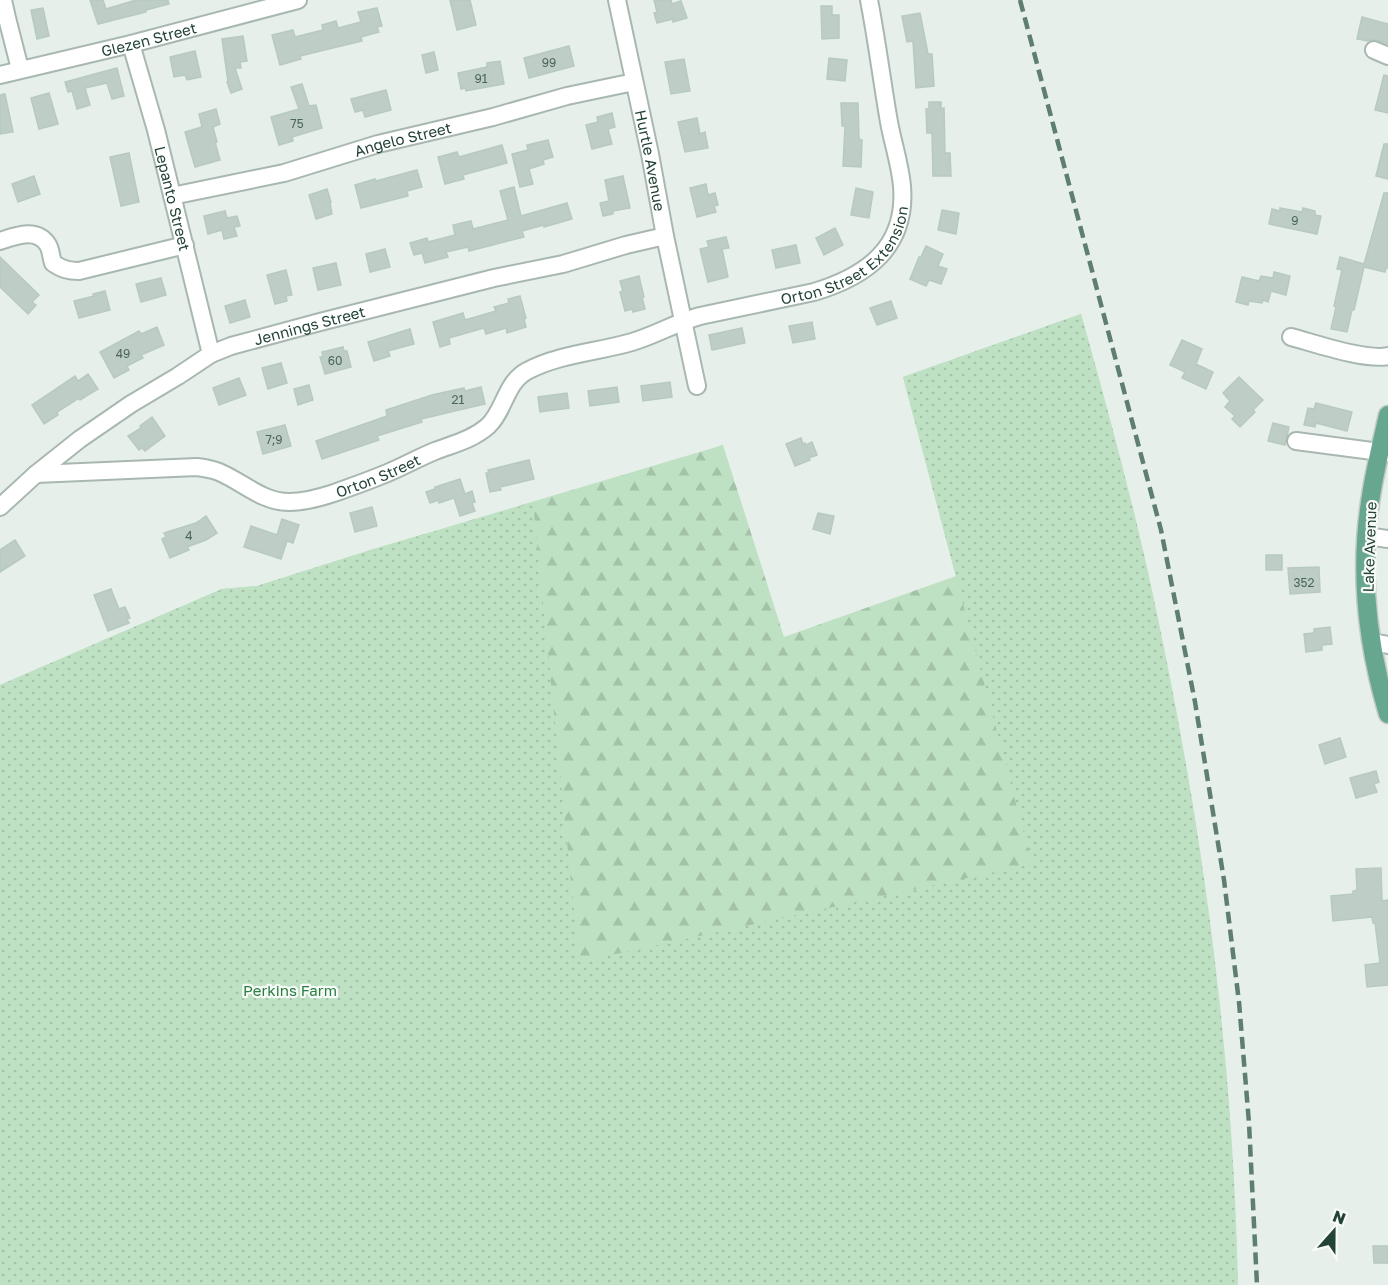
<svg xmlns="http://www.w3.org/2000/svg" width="1388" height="1285" font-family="'Golos Text',sans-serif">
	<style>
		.forest { fill: url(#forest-firs) }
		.park { fill: url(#park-dots) }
		.building { fill: #becdc5; stroke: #b7cac0; stroke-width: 1.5 }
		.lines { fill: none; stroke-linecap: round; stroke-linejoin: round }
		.minor-casing { stroke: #a8b8b0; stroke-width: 20 }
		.major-casing { stroke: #c1cac7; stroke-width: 21 }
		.minor { stroke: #fff; stroke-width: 16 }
		.major { stroke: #68a78f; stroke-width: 18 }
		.rail { stroke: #5e7e71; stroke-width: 4.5; stroke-dasharray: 12 6; stroke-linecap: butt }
		.labels { text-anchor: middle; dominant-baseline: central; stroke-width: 4.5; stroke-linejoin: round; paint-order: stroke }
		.number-label { font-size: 12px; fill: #4a665a }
		.street-label { font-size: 15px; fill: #234336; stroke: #f7fbf8 }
		.park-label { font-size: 15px; fill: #2a7d40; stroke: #f7fbf8 }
	</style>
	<defs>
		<pattern id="forest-firs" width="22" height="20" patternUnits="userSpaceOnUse" patternTransform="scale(1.5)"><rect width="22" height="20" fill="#bee1c3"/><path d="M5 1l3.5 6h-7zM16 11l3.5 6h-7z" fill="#a3c2a8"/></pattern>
		<pattern id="park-dots" width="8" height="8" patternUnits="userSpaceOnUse" patternTransform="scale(1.5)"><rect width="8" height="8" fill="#bee1c3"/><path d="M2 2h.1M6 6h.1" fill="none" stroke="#a3c2a8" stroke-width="1.8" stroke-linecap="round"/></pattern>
	</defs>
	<rect width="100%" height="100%" fill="#e6efea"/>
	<path class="forest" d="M1081,314C1133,500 1177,688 1204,880C1215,960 1224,1041 1230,1122C1234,1176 1235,1231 1238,1285H0V685L222,589L257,586L377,548L723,445L784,637L956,576L903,377Z"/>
	<path class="park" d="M1081,314C1104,396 1127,479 1146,563C1199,800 1233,1042 1238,1285H0V685L222,589L257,586L377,548L533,503L579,962L1032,864L903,377Z"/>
	<path class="building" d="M90,0H103L106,9L136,0H168L169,4L146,10V12L98,24Z
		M450,0H470L476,25L457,30Z
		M654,0H671L672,4L681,1L687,18L673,22V19L657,23L654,13L657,12Z
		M821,6H832V15H839V38L822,39Z
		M43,8L49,36L37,39L31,10Z
		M377,8L382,26L377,27L379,32L361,37L362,41L300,56L301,59L280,65L272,35L293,30L295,37L323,30L322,25L336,21L338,28L361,22L358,12Z
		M920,13L928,54H932L934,86L916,88L913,41L907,42L902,16Z
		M1362,17L1388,24V44L1378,40H1372L1368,41L1357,39Z
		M243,36L247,61L240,62L241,68H235L242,89L231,93L227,82H228L222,39Z
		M569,46L574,66L529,78L524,58Z
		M195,51L201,77L187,80L185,75L174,77L170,57Z
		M434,52L438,70L426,73L422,55Z
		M829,58L847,60L845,81L827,79Z
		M684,59L690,91L671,94L665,62Z
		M500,61L504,84L466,91L465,88L461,89L458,73L487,67V63Z
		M117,68L124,96L112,99L107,83L85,88L90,105L77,109L72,91L68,92L65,82Z
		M1384,75L1388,76V113L1375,110Z
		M302,84L309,106L316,105L322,128L292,137L293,141L279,145L271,117L299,109L291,87Z
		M386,90L391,110L365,117L363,110L355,112L351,99Z
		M49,93L58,124L39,129L31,98Z
		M5,94L13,132L0,134V95Z
		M929,102H941V109L944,108L945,153H950L951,176H933L932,133H927L926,109H929Z
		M841,103H858L859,139L862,140L861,167L843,166L845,126H842Z
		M216,109L220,124L213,127L217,142H215L220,160L195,167L185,132L202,127L199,114Z
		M612,113L615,127L608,129L612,144L592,149L586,125L598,122L597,117Z
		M697,118L700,134L705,132L708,148L685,152L678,122Z
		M548,140L553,157L543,160L544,164L529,169L533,184L520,187L512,154L528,150L527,145Z
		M1384,144H1388V179L1376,176Z
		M502,145L507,163L463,175L464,179L445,184L438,157L457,152L459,157Z
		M129,153L139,202L121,206L110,157Z
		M417,170L422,187L407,191L408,196L361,208L355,185L375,179L376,181Z
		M34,176L40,194L18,202L12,184Z
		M623,176L630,208L613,211V214L603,216L600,203L609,201L605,180Z
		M706,184L708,195L715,193L718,205L714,206L716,212L697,217L690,188Z
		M514,187L521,216L567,203L572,219L544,227V225L522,231L524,237L469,251L468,247L446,252L448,257L425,263L422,253L414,255L410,243L427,238L428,242L455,235L453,225L471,221L473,229L508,220L500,191Z
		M856,188L873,192L869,218L851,215Z
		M327,189L331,202H330L332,214L316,219L309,195Z
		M1384,193H1388V268H1386L1385,272L1364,267L1354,310H1352L1347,332L1331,329L1336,307L1334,306L1342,270L1337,269L1340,257L1364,264Z
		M1280,208L1302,212L1303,208L1315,211V215L1321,216L1317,234L1269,224L1272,209L1280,211Z
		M942,210L959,213L956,234L938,230Z
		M225,211L227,218L237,216L240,226L234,227L237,236L224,239L222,230L208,234L204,216Z
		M835,228L843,245L824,255L816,238Z
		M726,237L729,248L722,249L728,277L708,282L700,249L709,247L707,241Z
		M796,245L800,263L776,268L772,250Z
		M926,246L943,254L938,266L947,269L941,284L929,280L926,286L910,279L919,257H921Z
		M385,249L390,267L370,272L366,254Z
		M0,257L39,295L32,302L36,305L28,314L0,287Z
		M336,263L341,285L318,290L313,268Z
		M286,270L292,295L286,296L287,301L275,304L267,275Z
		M1274,272L1290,276L1286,295L1271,291L1268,302L1263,300L1262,303L1249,301L1248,305L1236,302L1242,277L1259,281L1261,276L1273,278Z
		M639,276L644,297H642L645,309L633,312L632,309L625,311L620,292L623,291L620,281Z
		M161,278L166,295L141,302L136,284Z
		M105,291L110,310L79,318L74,301L94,296L93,294Z
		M520,296L526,318L524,319L526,327L507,333L506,328L486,334L484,328L449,338L450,344L440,347L433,322L463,313L465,320L496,311L494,307L509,303L508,299Z
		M245,300L250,317L230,323L225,306Z
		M891,301L897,318L877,325L870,308Z
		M812,322L815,339L793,343L789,326Z
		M157,327L164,345L141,355L143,358L127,366L129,370L114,378L100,352L139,331L141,334Z
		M742,328L745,343L712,350L709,335Z
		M410,329L414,344L388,351L390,356L374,361L368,342Z
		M1182,340L1202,349L1196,364L1213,372L1206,389L1182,378L1185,372L1170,365Z
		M343,347L344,351H347L351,367L325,374L320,357H323L322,352Z
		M281,363L287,383L268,389L262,368Z
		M88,374L98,389L80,400L79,398L57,412L58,415L44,424L32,405L75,376L78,381Z
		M1239,377L1263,400L1253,410L1255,412L1240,427L1232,419L1235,416L1225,407L1230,401L1223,393Z
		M239,378L246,395L219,405L213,388Z
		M670,382L672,397L643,401L641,386Z
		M309,385L313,400L298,405L294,389Z
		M481,387L485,404L421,419L422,422L377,436L379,440L322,459L316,441L387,416L386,410L432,395L464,388L465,391Z
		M617,387L619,402L590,406L588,391Z
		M567,393L569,408L540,412L538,397Z
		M1316,403L1352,412L1347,431L1316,423L1315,427L1304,425L1308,408L1314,409Z
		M152,417L165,436L145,451L142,448L139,450L128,436L141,428L140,426Z
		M1273,423L1289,427L1285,445L1268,441Z
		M285,425L291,446L263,454L257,432Z
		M801,438L803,444L805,443L806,445L812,442L817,455L809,458L810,460L795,466L786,444Z
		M529,460L534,479L500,487L501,490L490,492L486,473H489L488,470Z
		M460,479L465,494L472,491L475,502L472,503L475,511L460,516L454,498L439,503V500L430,503L426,492L435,489V487Z
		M372,507L377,526L355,532L350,513Z
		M818,513L834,516L830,534L813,529Z
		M206,516L217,533L206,540L187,547L189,550L170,558L162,539L166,537L164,533L196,523Z
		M282,519L299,525L293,543L287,541L281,559L244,547L251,526L277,535Z
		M15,540L25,556L0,572V550Z
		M1266,555H1282V570H1266Z
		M1319,567L1320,592L1290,594L1288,568Z
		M111,589L119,609L125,607L130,618L127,619L129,623L108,631L94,595Z
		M1330,627L1332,644L1322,645V650L1306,652L1304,634L1314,633V629Z
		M1340,738L1346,757L1325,764L1319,745Z
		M1376,771L1379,782L1374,784L1377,792L1356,798L1350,778Z
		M1381,868L1382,901L1388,900V985L1367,987L1365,965L1380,963L1375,923H1373L1372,917L1333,921L1331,896L1353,894V891L1357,890L1356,869Z
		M1373,1246H1388V1263H1374Z"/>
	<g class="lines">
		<defs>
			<g id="minor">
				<path d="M3,0L7,18L20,69"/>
				<path id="s1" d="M617,0L650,154L665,236L697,386"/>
				<path id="s2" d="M131,44L156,130L211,354"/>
				<path d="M1374,50L1388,56"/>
				<path id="s3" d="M0,75L131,44L298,0"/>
				<path id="s4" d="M172,196L284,173L378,144L493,117L567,96L634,82"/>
				<path d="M0,241C15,236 37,227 48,245C51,250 51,257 53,263C62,269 68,271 79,271L185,245"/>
				<path d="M1291,337C1314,343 1366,361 1388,356"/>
				<path d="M1296,441L1388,453"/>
				<path id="s5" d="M36,474L197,467C205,468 212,469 219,472C243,482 262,502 289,502C305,502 319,498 334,493C351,487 368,481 385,474C402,467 418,458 435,451C453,444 472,440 488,426C505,410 505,383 527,371C559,354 598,352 632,342C656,335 677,322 700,316L814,292C867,276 907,247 902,186C900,164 893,144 889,122C882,82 877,41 869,0"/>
				<path id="s6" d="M0,507L36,474L80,439L131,404L178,376L211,354L231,346L320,322L494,278L563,264L626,245L665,236"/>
				<path d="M1367,536L1388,539"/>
				<path d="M1372,642L1388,645"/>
			</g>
			<path id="major" d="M1388,415C1382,442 1375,469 1371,496C1359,569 1367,644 1388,714"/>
		</defs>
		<use href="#minor" class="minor-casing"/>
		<use href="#major" class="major-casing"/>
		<use href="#minor" class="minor"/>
		<use href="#major" class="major"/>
		<path class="rail" d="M1020,0L1161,530L1195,702L1224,880L1239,1002L1249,1123L1257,1285"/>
	</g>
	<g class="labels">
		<g class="number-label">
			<text x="549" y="62">99</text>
			<text x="481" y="78">91</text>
			<text x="297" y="123">75</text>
			<text x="1295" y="220">9</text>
			<text x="123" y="353">49</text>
			<text x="335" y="360">60</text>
			<text x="458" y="399">21</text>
			<text x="274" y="439">7;9</text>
			<text x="189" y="535">4</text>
			<text x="1304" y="582">352</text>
		</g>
		<g class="street-label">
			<text stroke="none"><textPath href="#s3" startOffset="153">Glezen Street</textPath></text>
			<text stroke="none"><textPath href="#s4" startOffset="238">Angelo Street</textPath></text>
			<text stroke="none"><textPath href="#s1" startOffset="164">Hurtle Avenue</textPath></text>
			<text stroke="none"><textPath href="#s2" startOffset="160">Lepanto Street</textPath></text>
			<text stroke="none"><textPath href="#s5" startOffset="891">Orton Street Extension</textPath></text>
			<text stroke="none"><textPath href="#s6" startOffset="364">Jennings Street</textPath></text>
			<text stroke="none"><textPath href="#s5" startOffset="354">Orton Street</textPath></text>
			<text transform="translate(1369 547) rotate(-88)">Lake Avenue</text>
		</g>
		<g class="park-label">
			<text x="290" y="990">Perkins Farm</text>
		</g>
	</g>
	<g transform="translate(1334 1231) rotate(21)" stroke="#f7fbf8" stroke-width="4.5" paint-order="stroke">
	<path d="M0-4.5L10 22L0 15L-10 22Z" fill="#234336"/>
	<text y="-9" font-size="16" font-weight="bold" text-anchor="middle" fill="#234336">N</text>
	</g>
</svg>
